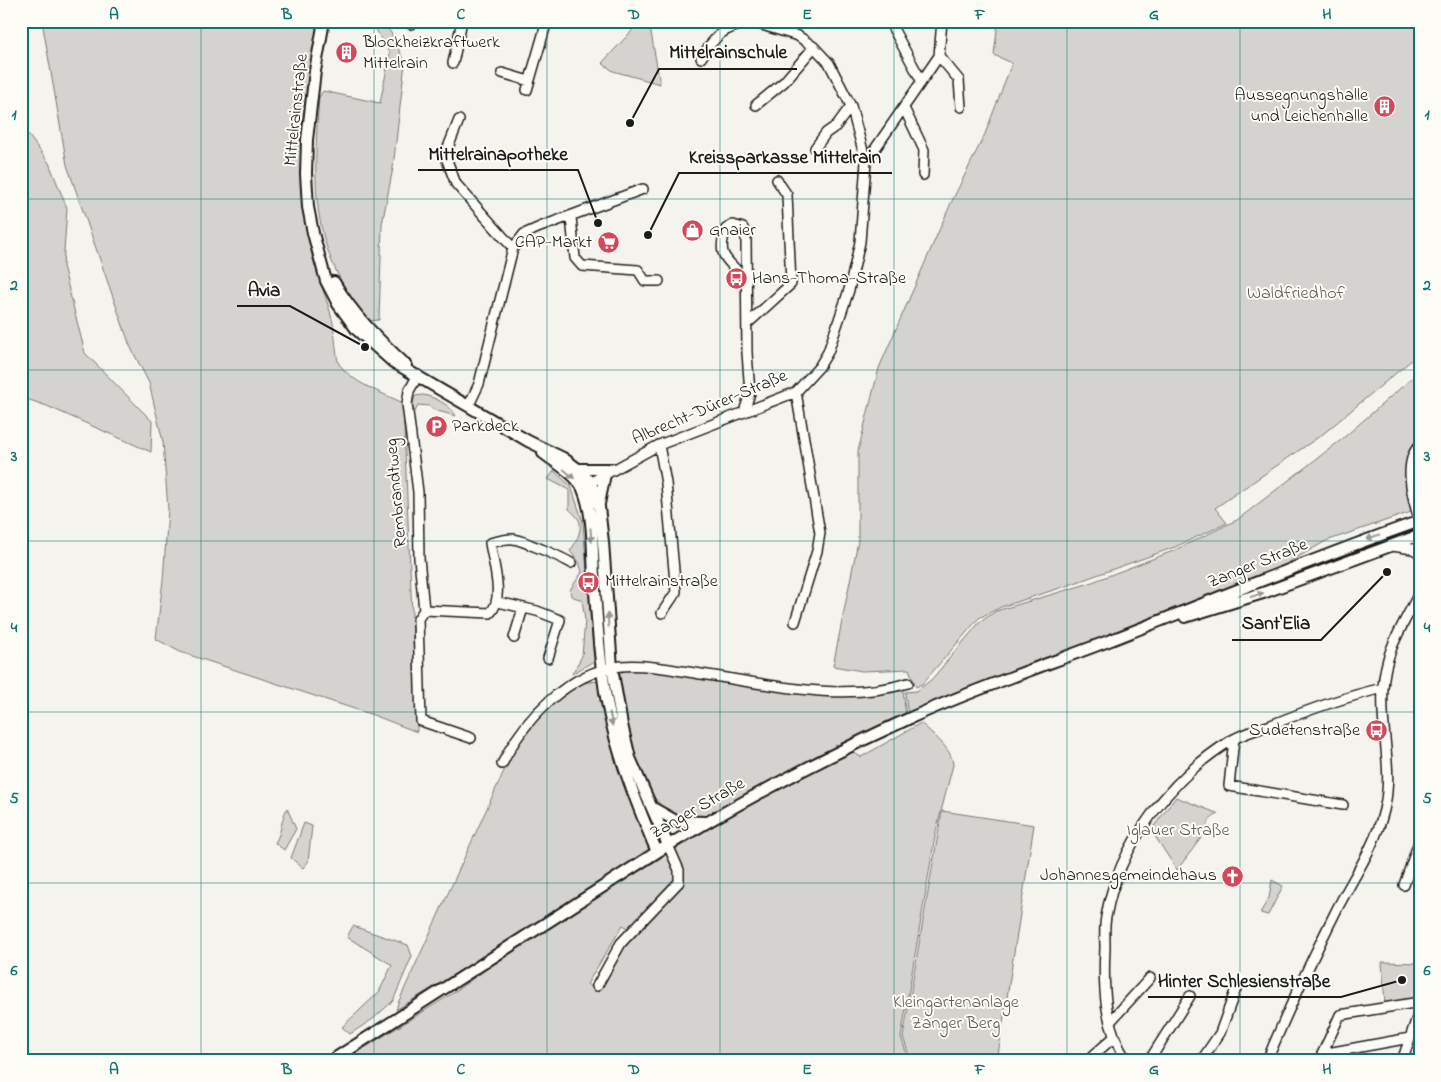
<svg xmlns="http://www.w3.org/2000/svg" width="1441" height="1082" font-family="'Indie Flower',sans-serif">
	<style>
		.green { fill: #d4d3cf; stroke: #787876; fill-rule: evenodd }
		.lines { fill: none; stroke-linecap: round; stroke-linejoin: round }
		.minor-casing { stroke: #1c1c1c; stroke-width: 12 }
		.tertiary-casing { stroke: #1c1c1c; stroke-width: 14 }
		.minor { stroke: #fdfcf7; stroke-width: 9 }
		.tertiary { stroke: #fdfcf7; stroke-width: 10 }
		.oneway { fill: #989794 }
		.grid { fill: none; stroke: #0f766e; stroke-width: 1; stroke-opacity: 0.55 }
		.labels { text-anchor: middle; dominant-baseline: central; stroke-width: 4; stroke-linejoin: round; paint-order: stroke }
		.poi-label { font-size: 18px; fill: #1c1c1c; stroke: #fdfcf7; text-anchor: start }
		.street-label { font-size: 18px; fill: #1c1c1c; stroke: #fdfcf7 }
		.park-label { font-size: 18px; fill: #5c5c5b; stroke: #fdfcf7 }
		.leader { fill: none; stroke: #1c1c1c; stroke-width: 2 }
		.callout-dot { fill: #1c1c1c; stroke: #fdfcf7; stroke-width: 2 }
		.callout-label { font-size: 19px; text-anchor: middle; font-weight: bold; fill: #1c1c1c; stroke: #fdfcf7; stroke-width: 4; stroke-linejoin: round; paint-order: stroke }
		.neatline { fill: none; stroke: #0f766e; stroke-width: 2 }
		.grid-label { font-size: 16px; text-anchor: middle; font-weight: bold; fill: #0f766e }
	</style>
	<rect width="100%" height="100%" fill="#f4f3ee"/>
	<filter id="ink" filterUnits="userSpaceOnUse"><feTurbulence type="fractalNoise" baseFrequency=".02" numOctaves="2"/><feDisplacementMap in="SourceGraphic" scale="10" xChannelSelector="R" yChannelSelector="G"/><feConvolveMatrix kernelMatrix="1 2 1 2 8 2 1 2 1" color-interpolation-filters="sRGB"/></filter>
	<g filter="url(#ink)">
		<path class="green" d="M42,21H319C303,94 293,173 310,247C315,271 326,295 332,319C335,329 336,359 339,364C353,384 381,392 403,403L417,732L376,716L180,652L156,639L163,580L168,510L163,442L149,383L130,346L67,165Z
			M371,21H383L391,33L405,63L393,168L382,224L379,320L368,321C309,248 313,186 319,97L323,91L380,103L390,53Z
			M641,21H649L660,84L613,71L602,63Z
			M998,21H1420V353L1323,434L1215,508L1227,523L1175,547L1066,586L1001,607L979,618L922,684L916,687L909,669L862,671L833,666L858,541V451L879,368L951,203L985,134L1012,63L994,55Z
			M21,125L49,163L67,208L63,266L85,353L152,421L151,452L47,406L21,397Z
			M1420,371V509L1326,541L1281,567L908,715L905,692L917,691L932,679L979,623L996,611L1087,584L1173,551L1237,520L1341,440Z
			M423,395C433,396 452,406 456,416L434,410L429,406L418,405L415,412L412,407L415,396Z
			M554,471L571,486L583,522L594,661L572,674L582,656L585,620L582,600L571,596L570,590L582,572L579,562L570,551C575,545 582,530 580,523C579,518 573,513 569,509V490L548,479Z
			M632,668L864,694L903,691L906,716L833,749L708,817C641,836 628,728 616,683L622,672Z
			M598,681L618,757L649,850L514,938L396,1010L398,1003L519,738L546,708L582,683Z
			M921,723C932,734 952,748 953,765L936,831L901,1037L909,1061H343L450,995L531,937L677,848L742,809L851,751L861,757ZM623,925L633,932L598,992L587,984Z
			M1176,797L1219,814C1205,820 1207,828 1201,838C1193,849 1185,859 1177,870L1151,830Z
			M287,808L296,829L284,850L275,843C282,831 281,820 287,808Z
			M942,811L1034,825L997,1061H911L903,1037Z
			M304,823L312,826L308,862L303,868L291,858Z
			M1272,880L1283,886L1268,915L1260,913L1269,898Z
			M353,926L408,945L412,956L393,1001L373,1019L350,1034L342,1027L379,992L392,965L347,937Z
			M1382,962L1420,963V998L1385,1004Z"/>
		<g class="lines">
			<defs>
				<path id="minor" d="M404,21L411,24V21
					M889,21L921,80
					M939,56L959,80L961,107
					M701,58C717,33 722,29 751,22
					M453,63L462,21
					M502,73L529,81
					M527,90L547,21
					M756,105L784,82L814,47
					M904,108L924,150L923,175
					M459,120L445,155L456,184L513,248L479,384L469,405
					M815,148L826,133L836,126L851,106
					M866,162L939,56L942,21
					M571,217L575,258L582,266L638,270L645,281H659
					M513,248L524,234L540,227L643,189
					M747,324L791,284L787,195L777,180
					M418,375L409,391L407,404L418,492L419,558L424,610L490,613C505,599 493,563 490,543C496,542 506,538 513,539C522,540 563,558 571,563
					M744,412L750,393L747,353L746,237L743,228L733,225L726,229C715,260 730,259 746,281
					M659,445L666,483L676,592L662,613
					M1420,445C1401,462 1414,503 1420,523
					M584,486L659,445L796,392L819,367L828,352L849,290L860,242L866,162L851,106L829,63L814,47L798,36L749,21
					M1392,546L1413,549L1420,553
					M498,602L537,611L560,620L548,658
					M424,610L418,619L421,721L471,738
					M795,622L817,551L820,533L796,392
					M514,638L523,608
					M1234,739L1229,786L1343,805
					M502,764C524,719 568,672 621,666C647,664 675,670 701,674C768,684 842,703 908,683
					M1404,885L1420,839
					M597,986L621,943L679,882V870L668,845
					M1110,1022L1150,978
					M1322,1054L1410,1038
					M1087,1061L1113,1038
					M1127,1061C1104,1027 1103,987 1105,948C1105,938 1104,927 1106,917C1118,846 1171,777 1232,740C1244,733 1258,729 1271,725C1308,710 1344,697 1383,688
					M1149,1061L1190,996
					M1201,1061L1220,1033L1237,986
					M1267,1061C1288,1009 1312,959 1337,909C1354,876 1375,847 1384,810C1394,770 1380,730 1383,689C1385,648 1404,625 1420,591
					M1319,1061L1340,1015L1420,1002
					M1402,1061L1420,1009"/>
				<path id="tertiary" d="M324,21L315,71L307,140L306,174L308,207L313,233L326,281L338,304L357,330L393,362L528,441L563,458L578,469L591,483L599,507L603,542L612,668L622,725L630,758L668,845
					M334,282C353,315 378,339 406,365
					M543,453C556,463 576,474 583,489C594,516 592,547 594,576C596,607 598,639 602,670C609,734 632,793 657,852
					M578,469H613
					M599,504L605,474
					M1185,617L1263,593L1420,535
					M653,808L676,821L705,822
					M331,1061L657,852C738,803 822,758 908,719C974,689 1043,666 1111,640C1214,600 1316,557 1420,521"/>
			</defs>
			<use href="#minor" class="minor-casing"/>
			<use href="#tertiary" class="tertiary-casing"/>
			<use href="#minor" class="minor"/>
			<use href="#tertiary" class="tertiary"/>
		</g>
		<defs><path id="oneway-solid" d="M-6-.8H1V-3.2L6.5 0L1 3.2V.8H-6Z" transform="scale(1.25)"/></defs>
		<g class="oneway">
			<use href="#oneway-solid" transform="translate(569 474) rotate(41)"/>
			<use href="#oneway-solid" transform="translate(591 535) rotate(85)"/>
			<use href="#oneway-solid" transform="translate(1373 537) rotate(160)"/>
			<use href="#oneway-solid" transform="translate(1257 595) rotate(-18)"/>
			<use href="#oneway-solid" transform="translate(608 620) rotate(-94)"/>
			<use href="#oneway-solid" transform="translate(611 719) rotate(78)"/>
		</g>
	</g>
	<path class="grid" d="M201,21V1061M374,21V1061M547,21V1061M720,21V1061M894,21V1061M1067,21V1061M1240,21V1061M21,199H1420M21,370H1420M21,541H1420M21,712H1420M21,883H1420"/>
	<defs>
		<symbol id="building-disc" viewBox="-11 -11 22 22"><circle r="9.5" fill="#d1495b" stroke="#fdfcf7"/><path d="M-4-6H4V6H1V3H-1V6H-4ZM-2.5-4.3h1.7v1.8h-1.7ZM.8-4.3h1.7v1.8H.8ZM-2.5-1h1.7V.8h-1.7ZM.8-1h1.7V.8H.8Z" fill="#fff"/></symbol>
		<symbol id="shop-disc" viewBox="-11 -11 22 22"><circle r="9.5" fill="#d1495b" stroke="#fdfcf7"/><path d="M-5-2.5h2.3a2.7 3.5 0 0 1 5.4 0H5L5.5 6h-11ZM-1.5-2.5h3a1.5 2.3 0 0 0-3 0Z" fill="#fff"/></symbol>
		<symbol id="supermarket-disc" viewBox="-11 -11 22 22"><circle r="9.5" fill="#d1495b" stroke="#fdfcf7"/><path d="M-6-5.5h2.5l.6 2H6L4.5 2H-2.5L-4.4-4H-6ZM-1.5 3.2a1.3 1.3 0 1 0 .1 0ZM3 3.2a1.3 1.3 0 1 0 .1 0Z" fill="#fff"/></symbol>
		<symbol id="bus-disc" viewBox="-11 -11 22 22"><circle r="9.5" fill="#d1495b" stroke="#fdfcf7"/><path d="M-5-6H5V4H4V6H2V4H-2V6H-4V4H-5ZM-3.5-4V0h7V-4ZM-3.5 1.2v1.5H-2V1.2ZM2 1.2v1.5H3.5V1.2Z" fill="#fff"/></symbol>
		<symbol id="parking-disc" viewBox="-11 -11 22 22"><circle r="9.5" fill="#d1495b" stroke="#fdfcf7"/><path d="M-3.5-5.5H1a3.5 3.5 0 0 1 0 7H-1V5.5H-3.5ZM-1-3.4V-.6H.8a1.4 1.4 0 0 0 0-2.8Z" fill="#fff"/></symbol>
		<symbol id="church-disc" viewBox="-11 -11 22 22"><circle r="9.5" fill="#d1495b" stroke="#fdfcf7"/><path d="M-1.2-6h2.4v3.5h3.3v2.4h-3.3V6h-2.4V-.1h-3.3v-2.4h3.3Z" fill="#fff"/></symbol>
	</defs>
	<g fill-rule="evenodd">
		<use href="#building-disc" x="334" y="40" width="25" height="25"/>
		<use href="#building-disc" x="1372" y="94" width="25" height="25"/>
		<use href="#shop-disc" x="680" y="218" width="25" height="25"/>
		<use href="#supermarket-disc" x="596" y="230" width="25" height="25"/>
		<use href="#bus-disc" x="724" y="266" width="25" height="25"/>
		<use href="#parking-disc" x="424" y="414" width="25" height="25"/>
		<use href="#bus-disc" x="576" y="570" width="25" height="25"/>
		<use href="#bus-disc" x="1364" y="718" width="25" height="25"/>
		<use href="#church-disc" x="1220" y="864" width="25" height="25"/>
	</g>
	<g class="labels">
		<g class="poi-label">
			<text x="363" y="43">Blockheizkraftwerk<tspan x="363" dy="21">Mittelrain</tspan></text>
			<text x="1368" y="96" text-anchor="end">Aussegnungshalle<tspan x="1368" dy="21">und Leichenhalle</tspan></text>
			<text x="709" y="231">Gnaier</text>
			<text x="592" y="243" text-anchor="end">CAP-Markt</text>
			<text x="752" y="279">Hans-Thoma-Straße</text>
			<text x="452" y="427">Parkdeck</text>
			<text x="605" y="582">Mittelrainstraße</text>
			<text x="1360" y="731" text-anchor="end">Sudetenstraße</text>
			<text x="1217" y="876" text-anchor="end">Johannesgemeindehaus</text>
		</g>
		<g class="street-label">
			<text transform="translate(297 110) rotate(-84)">Mittelrainstraße</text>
			<text transform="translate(710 408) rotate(-23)">Albrecht-Dürer-Straße</text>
			<text transform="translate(397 493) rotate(-95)">Rembrandtweg</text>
			<text transform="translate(1258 564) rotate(-22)">Zanger Straße</text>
			<text transform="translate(698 809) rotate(-30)">Zanger Straße</text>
		</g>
		<g class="park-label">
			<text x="1296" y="294">Waldfriedhof</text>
			<text x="1178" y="831">Iglauer Straße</text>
			<text x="956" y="1003">Kleingartenanlage<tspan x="956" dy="21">Zanger Berg</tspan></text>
		</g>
	</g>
	<path class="leader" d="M630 123L659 69H797M598 223L578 170H418M648 235L679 173H892M365 347L290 306H237M1387 572L1321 640H1232M1402 980L1341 997H1148"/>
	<g class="callout-dot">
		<circle cx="630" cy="123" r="5"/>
		<circle cx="598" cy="223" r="5"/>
		<circle cx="648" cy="235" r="5"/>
		<circle cx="365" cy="347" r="5"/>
		<circle cx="1387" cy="572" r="5"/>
		<circle cx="1402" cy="980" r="5"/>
	</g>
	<g class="callout-label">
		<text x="728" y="58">Mittelrainschule</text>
		<text x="498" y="160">Mittelrainapotheke</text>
		<text x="785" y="163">Kreissparkasse Mittelrain</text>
		<text x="264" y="296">Avia</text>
		<text x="1276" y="629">Sant'Elia</text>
		<text x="1244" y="987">Hinter Schlesienstraße</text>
	</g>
	<rect width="1441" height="1082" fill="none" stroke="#fdfcf7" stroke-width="55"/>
	<rect x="28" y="28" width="1386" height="1026" class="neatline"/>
	<g class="grid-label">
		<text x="114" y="19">A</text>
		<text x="287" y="19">B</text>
		<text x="461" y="19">C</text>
		<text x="634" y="19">D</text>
		<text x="807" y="19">E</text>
		<text x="980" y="19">F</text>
		<text x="1154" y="19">G</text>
		<text x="1327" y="19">H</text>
		<text x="14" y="119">1</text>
		<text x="1427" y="119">1</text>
		<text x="14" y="290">2</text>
		<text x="1427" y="290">2</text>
		<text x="14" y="461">3</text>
		<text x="1427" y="461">3</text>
		<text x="14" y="632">4</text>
		<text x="1427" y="632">4</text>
		<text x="14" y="803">5</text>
		<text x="1427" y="803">5</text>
		<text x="14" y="975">6</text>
		<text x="1427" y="975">6</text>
		<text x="114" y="1074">A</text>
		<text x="287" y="1074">B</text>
		<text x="461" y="1074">C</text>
		<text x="634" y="1074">D</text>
		<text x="807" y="1074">E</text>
		<text x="980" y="1074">F</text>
		<text x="1154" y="1074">G</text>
		<text x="1327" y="1074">H</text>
	</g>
</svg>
